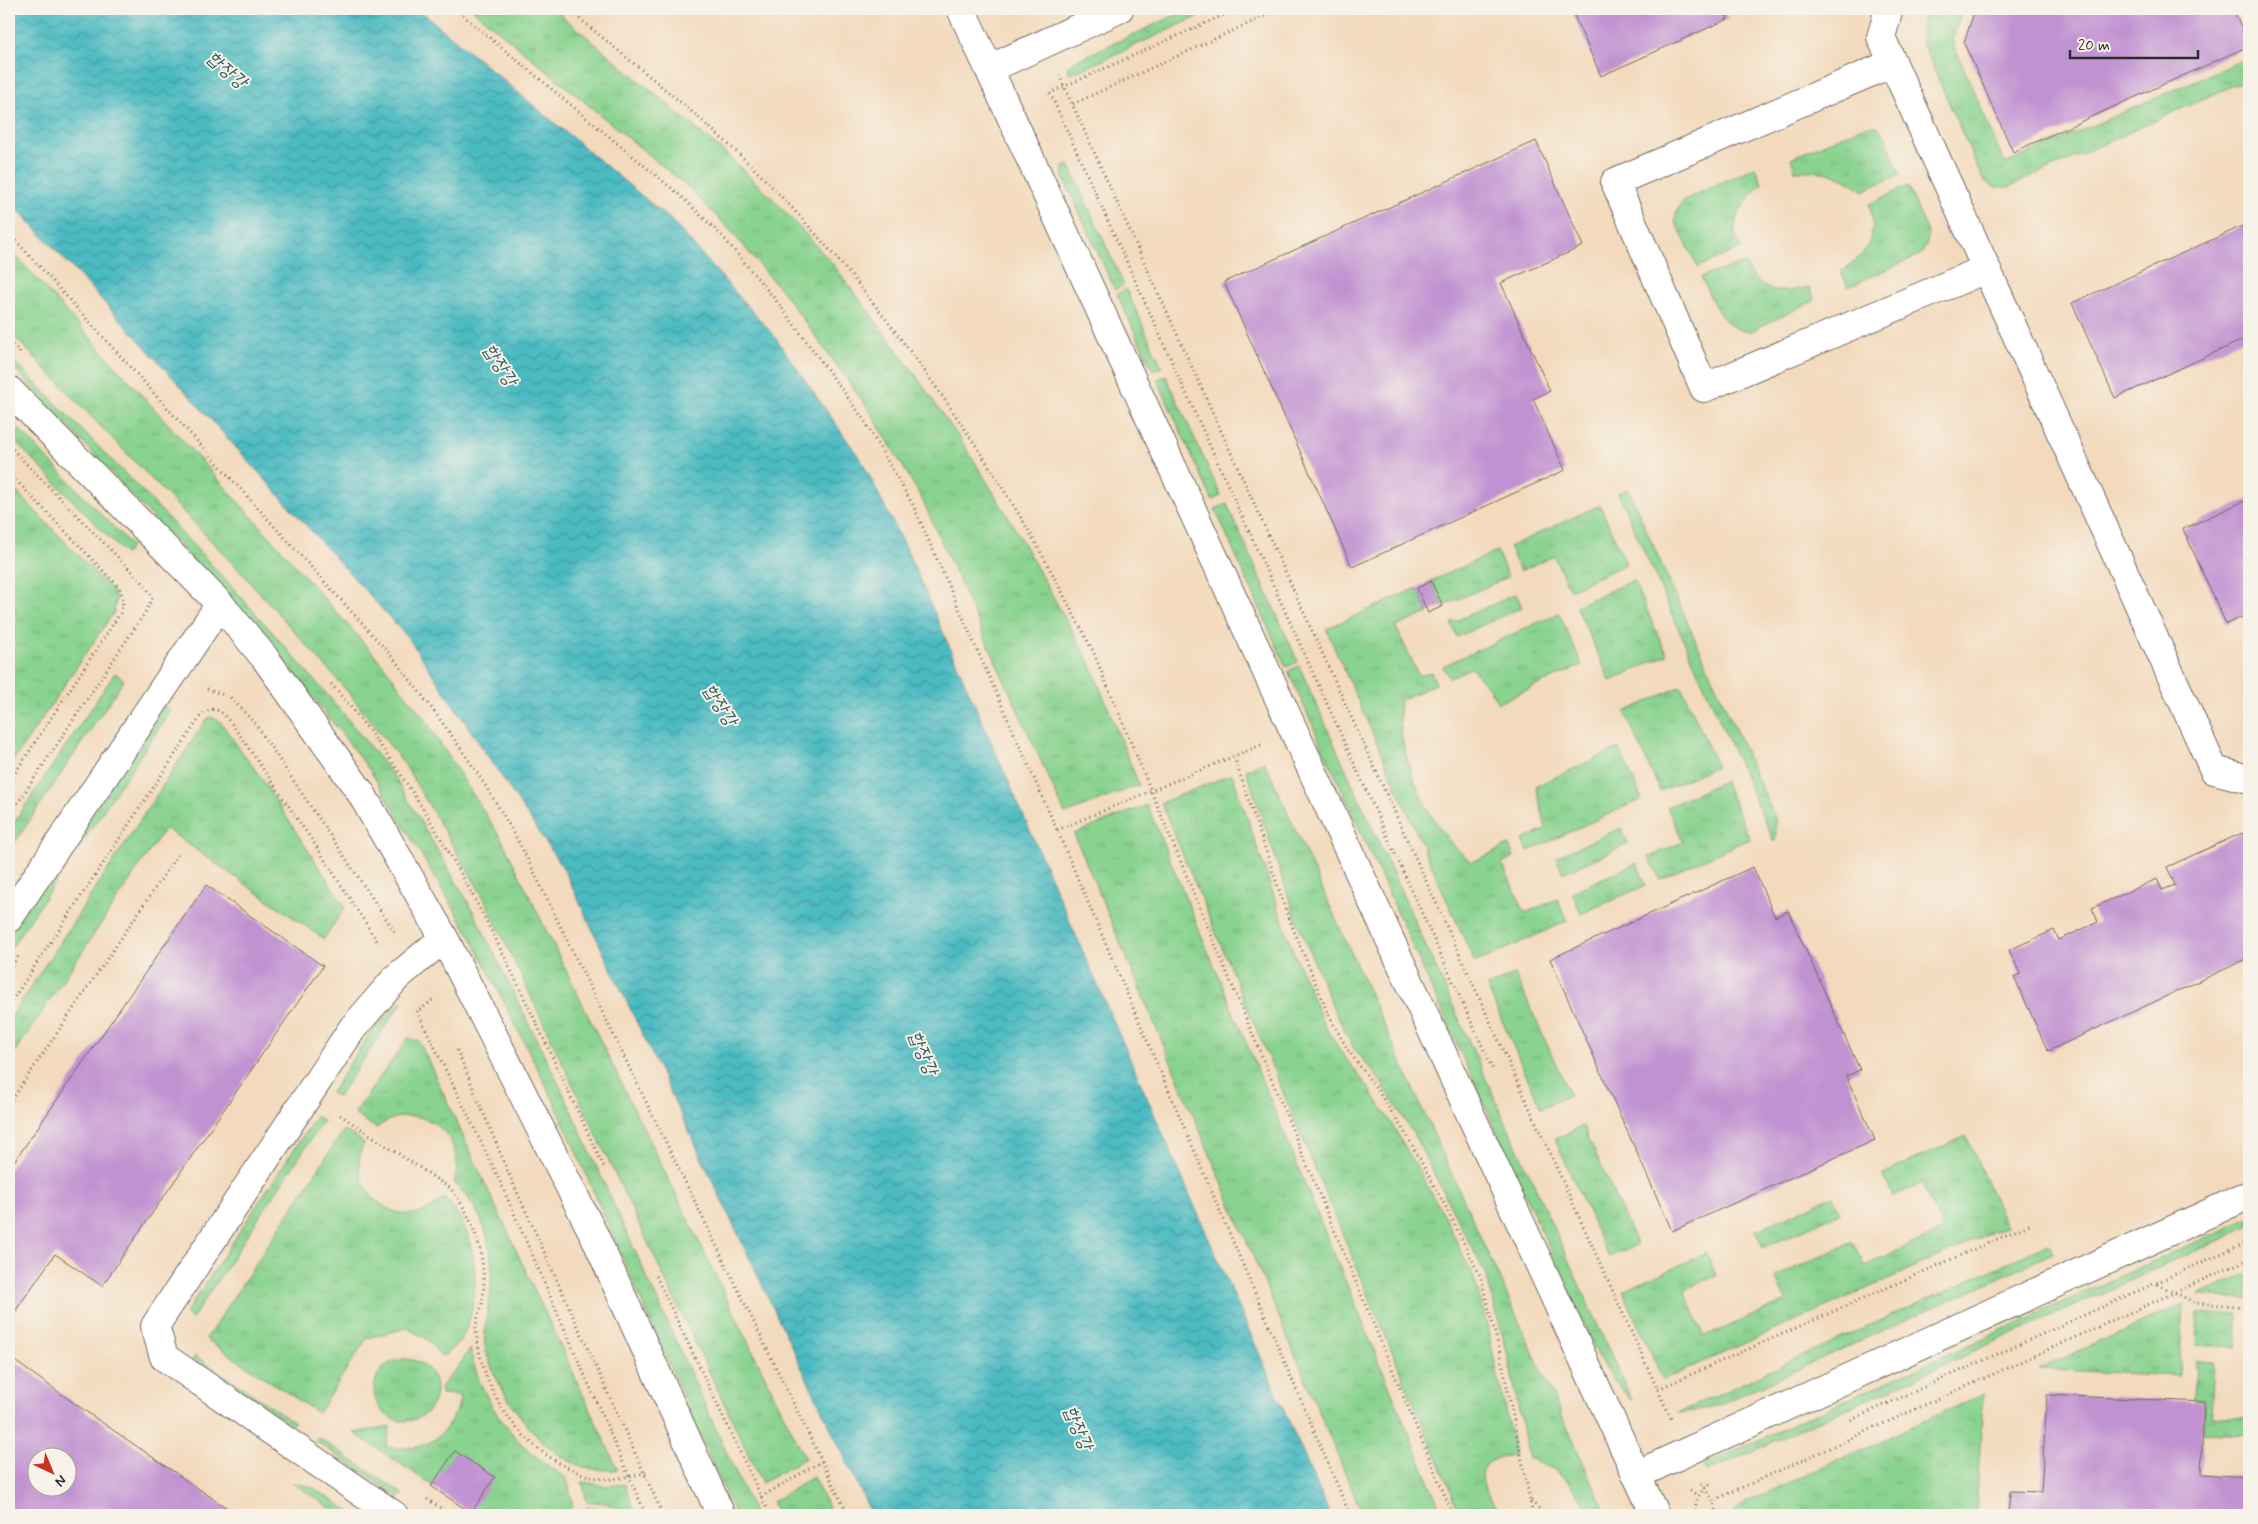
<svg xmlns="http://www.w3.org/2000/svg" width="2258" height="1524" font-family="Mynerve,'Poor Story',sans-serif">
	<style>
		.grass { fill: url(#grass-tufts); stroke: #5a7f5d }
		.water { fill: url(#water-waves); stroke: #3c7376 }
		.building { fill: #c192d1; fill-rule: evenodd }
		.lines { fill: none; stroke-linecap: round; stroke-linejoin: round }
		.street-casing { stroke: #71685e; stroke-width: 30 }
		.path { stroke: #71685e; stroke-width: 3; stroke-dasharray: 1 4; stroke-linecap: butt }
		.street { stroke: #fff; stroke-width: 28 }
		.labels { text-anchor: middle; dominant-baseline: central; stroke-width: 4; stroke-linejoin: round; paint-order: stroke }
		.water-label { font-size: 19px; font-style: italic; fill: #375d60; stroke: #f7f3e8 }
	</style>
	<defs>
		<pattern id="grass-tufts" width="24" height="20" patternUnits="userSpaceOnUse" patternTransform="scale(1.25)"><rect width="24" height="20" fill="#89d38f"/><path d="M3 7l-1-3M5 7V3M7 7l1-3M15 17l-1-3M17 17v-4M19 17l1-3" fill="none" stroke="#76b57c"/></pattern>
		<pattern id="water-waves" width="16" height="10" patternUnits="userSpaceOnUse" patternTransform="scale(1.25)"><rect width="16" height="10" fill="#4cbbc2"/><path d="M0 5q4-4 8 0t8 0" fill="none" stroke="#3f989e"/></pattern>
	</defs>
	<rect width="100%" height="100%" fill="#f7f3e8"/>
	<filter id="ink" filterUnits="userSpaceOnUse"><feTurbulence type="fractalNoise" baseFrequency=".02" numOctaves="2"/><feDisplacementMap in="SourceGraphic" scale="10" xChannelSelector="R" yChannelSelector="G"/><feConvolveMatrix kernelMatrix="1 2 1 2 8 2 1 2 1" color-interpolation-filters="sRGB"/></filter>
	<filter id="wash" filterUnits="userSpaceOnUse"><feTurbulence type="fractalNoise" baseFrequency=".0096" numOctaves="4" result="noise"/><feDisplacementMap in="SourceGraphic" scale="20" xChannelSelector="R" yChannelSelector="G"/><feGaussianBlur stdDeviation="1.12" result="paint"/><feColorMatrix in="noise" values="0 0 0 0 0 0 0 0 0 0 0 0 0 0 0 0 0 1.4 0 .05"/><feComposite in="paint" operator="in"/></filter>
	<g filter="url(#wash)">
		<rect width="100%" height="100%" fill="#f3dabd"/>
		<path class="grass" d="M472,9H554L725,153L772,198L832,263L912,370L966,448L1012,523L1090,663L1139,785L1065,814L921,497L870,411L786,296L730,230L689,188Z
			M1189,9H1215L1070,75L1067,67L1075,61Z
			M1927,9H1962L1952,41L2005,164L2249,57V78L2009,187H1994L1983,180L1922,42L1921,28Z
			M1865,126H1877L1885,136L1900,174L1863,191C1842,173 1822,170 1795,171L1791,158Z
			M1069,165L1124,285L1115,290L1063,177L1064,167Z
			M1755,167L1762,184C1749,196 1734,213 1735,233C1736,238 1739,244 1741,248L1698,267L1675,221L1676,214L1682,201Z
			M1908,186L1928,233L1927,244L1921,254L1848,287L1841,272C1868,254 1879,236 1869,204Z
			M9,248L270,537L384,666L426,721L502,840L805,1458L762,1483L484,898L405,765L349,693L243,574L9,331Z
			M1745,263C1760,294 1777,294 1809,287L1815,300L1749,332C1720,329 1713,300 1701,277Z
			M1126,289L1162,367L1153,371L1117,294Z
			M9,356L153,502L234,589L337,706L395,778L472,909L565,1097L755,1515H735L554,1101L470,935L371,772L280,654L9,363Z
			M1166,376L1221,496L1212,500L1157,379Z
			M9,419L132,546L125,554L9,435Z
			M9,484L111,589L116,597L114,612L9,767V635C19,624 18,611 9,601Z
			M1628,489L1775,818L1776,835L1774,842L1618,493Z
			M1227,504L1298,662L1286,667L1215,509Z
			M1600,505L1626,564L1570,590L1554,556L1520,571L1509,547Z
			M1497,551L1508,577L1443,606L1431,581Z
			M1633,580L1667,655L1610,681L1576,606Z
			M1417,588L1428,613L1396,627L1419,676L1431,672L1436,684L1400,700C1395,753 1429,831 1472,862L1509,845L1514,857L1502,863L1525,913L1557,899L1567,921L1475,963L1326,629Z
			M1516,594L1522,607L1457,637L1451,623Z
			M1559,613L1582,665L1498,703L1489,688L1471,668L1449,678L1443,666Z
			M1299,666L1632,1401L1616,1383L1599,1358L1288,671Z
			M115,673L124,680L9,851V830Z
			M1681,686L1717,766L1660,791L1625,712Z
			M163,705L171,710L9,951V935Z
			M210,717L219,720L261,778L345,907L324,939L165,828L9,1061V1020L206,720Z
			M1619,748L1642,799L1528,851L1523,840L1546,829L1536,786Z
			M1264,761L1607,1515H1589C1581,1490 1554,1465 1529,1459L1507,1352L1486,1275L1415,1137L1381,1082L1353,1047L1335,1012L1295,916L1246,770Z
			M1232,774L1293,951L1322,1020L1342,1054L1368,1087L1391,1122L1446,1219L1475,1281L1484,1312L1515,1455C1507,1456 1495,1457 1488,1463C1472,1479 1493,1504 1505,1515H1461L1161,803Z
			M1724,781L1750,839L1660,879L1649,857L1683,842L1667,807Z
			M1147,805L1443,1515H1363L1074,834Z
			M1621,828L1628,844L1563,873L1556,857Z
			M1637,863L1646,885L1581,914L1572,892Z
			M1515,974L1570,1095L1541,1108L1487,987Z
			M403,1001L338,1097L331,1093C352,1061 372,1023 403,1001Z
			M408,1038L419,1041L618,1470C607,1470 595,1470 584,1467C541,1455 497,1392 486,1351C482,1333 487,1315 490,1298C495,1254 488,1213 454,1183C455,1177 458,1171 457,1164C454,1121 410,1102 376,1128L354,1114Z
			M316,1116L323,1121L192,1319L185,1314Z
			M1583,1126L1637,1245L1608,1257L1555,1139Z
			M344,1130L364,1143C344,1183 391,1231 431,1208C436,1205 440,1201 444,1198C477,1227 483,1293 465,1331C461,1342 450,1350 442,1357L428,1340L407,1328L367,1338L318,1413L206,1339Z
			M1966,1136L2006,1226L1663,1380L1623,1291L1706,1253L1716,1275L1684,1290L1705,1337L1786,1301L1775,1277L1853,1242L1864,1266L1943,1230L1922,1183L1893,1196L1883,1174Z
			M1833,1196L1840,1213L1763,1248L1755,1231Z
			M2249,1218V1227L1706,1472L1703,1465Z
			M2049,1244L2053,1253L1719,1405L1702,1410L1677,1413Z
			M2249,1273V1299L2198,1296Z
			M2183,1304L2179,1376L2039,1369Z
			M2198,1313L2237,1315L2236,1347L2196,1345Z
			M470,1349C482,1406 517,1449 567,1478L573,1506L563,1515H477L354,1433L390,1426L386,1447C427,1453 447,1438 460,1400V1395L441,1394V1387L458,1367Z
			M195,1356L294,1422L291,1425L192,1360Z
			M374 1390a31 31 0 1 1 62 0a31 31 0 1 1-62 0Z
			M2196,1361L2214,1362L2211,1416L2249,1418V1435L2204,1433L2205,1400H2194Z
			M1983,1394L1976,1515H1731L1734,1511L1745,1503Z
			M317,1437L403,1494L400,1498L314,1440Z
			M813,1477L832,1515H778L772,1502Z
			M582,1482L607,1486L625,1484L636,1515H623C614,1502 601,1502 587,1502Z
			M293,1483L310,1486L356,1515H341Z
			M588,1507L607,1509L614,1515H574Z"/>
		<path class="water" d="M9,9H418L672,221L775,337L863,463L910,557L1330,1515H872L563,868L409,639L128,328L9,200Z"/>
		<g id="blocks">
			<path class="building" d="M1571,9H1723L1728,19L1601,76Z
				M1975,9H2233L2249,46L2013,152L1964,43Z
				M1536,141L1583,246L1501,283L1550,391L1533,399L1565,470L1352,567L1224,282Z
				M2249,223V337L2115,398L2072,303Z
				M2249,499V614L2226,624L2183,529Z
				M1431,581L1443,606L1428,613L1417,588Z
				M2242,833L2249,847V958L2048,1051L2014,977L2020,974L2009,950L2054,930L2059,940L2098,922L2092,908L2157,879L2162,890L2175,885L2167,867Z
				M1753,867L1775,917L1788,911L1860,1070L1846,1076L1875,1140L1672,1231L1550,959Z
				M206,885L323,966L102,1286L55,1254L9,1320V1169Z
				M9,1357L91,1415L237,1515H9ZM38,1456H68V1486H38Z
				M2047,1395L2204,1402L2201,1474L2249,1477V1515H2008L2010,1491L2041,1492Z
				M455,1451L495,1477L471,1513L431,1486Z"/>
		</g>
	</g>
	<g filter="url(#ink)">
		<use href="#blocks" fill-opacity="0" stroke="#71685e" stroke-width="1"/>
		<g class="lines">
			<defs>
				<path id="street" d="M961,9L989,69
					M1119,9L989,69L1655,1515
					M1889,9L1881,37L2214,770L2249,779
					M1893,63L1615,182L1704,388L1986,269
					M9,390L220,604L265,658L361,793L444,938L595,1237L721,1515
					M9,918L220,604
					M1636,1475L2249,1195
					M394,1515L164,1357L155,1326L352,1029L397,977L444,938"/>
			</defs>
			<use href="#street" class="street-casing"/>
			<path class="path" d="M455,9L681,196L723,237L779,304L862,417L913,505L1057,830L1350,1515
				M568,9C639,69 715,126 779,194C871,291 951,402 1020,516C1046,559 1068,605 1092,649L1453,1515
				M1237,9L1050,93L1494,1072
				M1059,75L1671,1419
				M1073,104L1280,9
				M9,233L388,652C439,715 487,782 525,854L848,1515
				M9,341L22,355
				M9,446L142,582L153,597L146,611L9,816
				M9,473L119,587C123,596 124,602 121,612L9,782
				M331,684C452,821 526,1005 605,1169
				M207,689L230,697L254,722L395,932
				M1234,757L1288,916L1329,1016L1348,1050L1374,1085L1409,1139L1451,1217L1481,1278L1500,1352L1533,1515
				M1057,830L1261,745
				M9,970L20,954
				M9,1005L200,717C215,702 221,712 232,724L314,843L379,944
				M420,1010L435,998
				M417,1011L498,1177L646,1515
				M457,1050L509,1174L663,1515
				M9,1104L178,854
				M340,1115L450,1188C475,1218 487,1260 483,1299C482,1309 475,1321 476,1332C482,1387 512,1437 561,1464C576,1472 592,1479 608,1479C620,1479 634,1475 646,1473
				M656,1276L770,1515
				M2157,1284L2196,1303L2249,1307
				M1658,1389L2031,1224
				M1851,1420L2249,1241
				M1701,1484L1714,1502
				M1690,1490L1698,1496
				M761,1497L822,1461
				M427,1499L451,1515
				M1531,1501L1546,1515
				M1697,1515C1693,1501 1698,1492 1711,1484
				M1716,1515L1714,1502L1725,1495L2249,1259"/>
			<use href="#street" class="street"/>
		</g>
	</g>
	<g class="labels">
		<g class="water-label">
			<text transform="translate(227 70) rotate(41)">합장강</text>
			<text transform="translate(500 365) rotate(57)">합장강</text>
			<text transform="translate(720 705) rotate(57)">합장강</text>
			<text transform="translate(923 1053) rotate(67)">합장강</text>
			<text transform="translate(1078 1428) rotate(67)">합장강</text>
		</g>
	</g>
	<rect width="2258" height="1524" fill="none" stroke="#f7f3e8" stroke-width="30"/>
	<g transform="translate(52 1472) rotate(136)"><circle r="24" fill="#f7f3e8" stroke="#a5a39c"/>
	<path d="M0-4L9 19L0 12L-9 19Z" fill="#c8321e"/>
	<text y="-8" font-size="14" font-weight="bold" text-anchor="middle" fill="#2b2b2b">N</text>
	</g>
	<path d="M2070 50v8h128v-8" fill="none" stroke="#2b2b2b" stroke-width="2.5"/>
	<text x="2078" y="50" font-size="15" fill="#2b2b2b" stroke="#f7f3e8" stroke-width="4" paint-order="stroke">20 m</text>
</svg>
